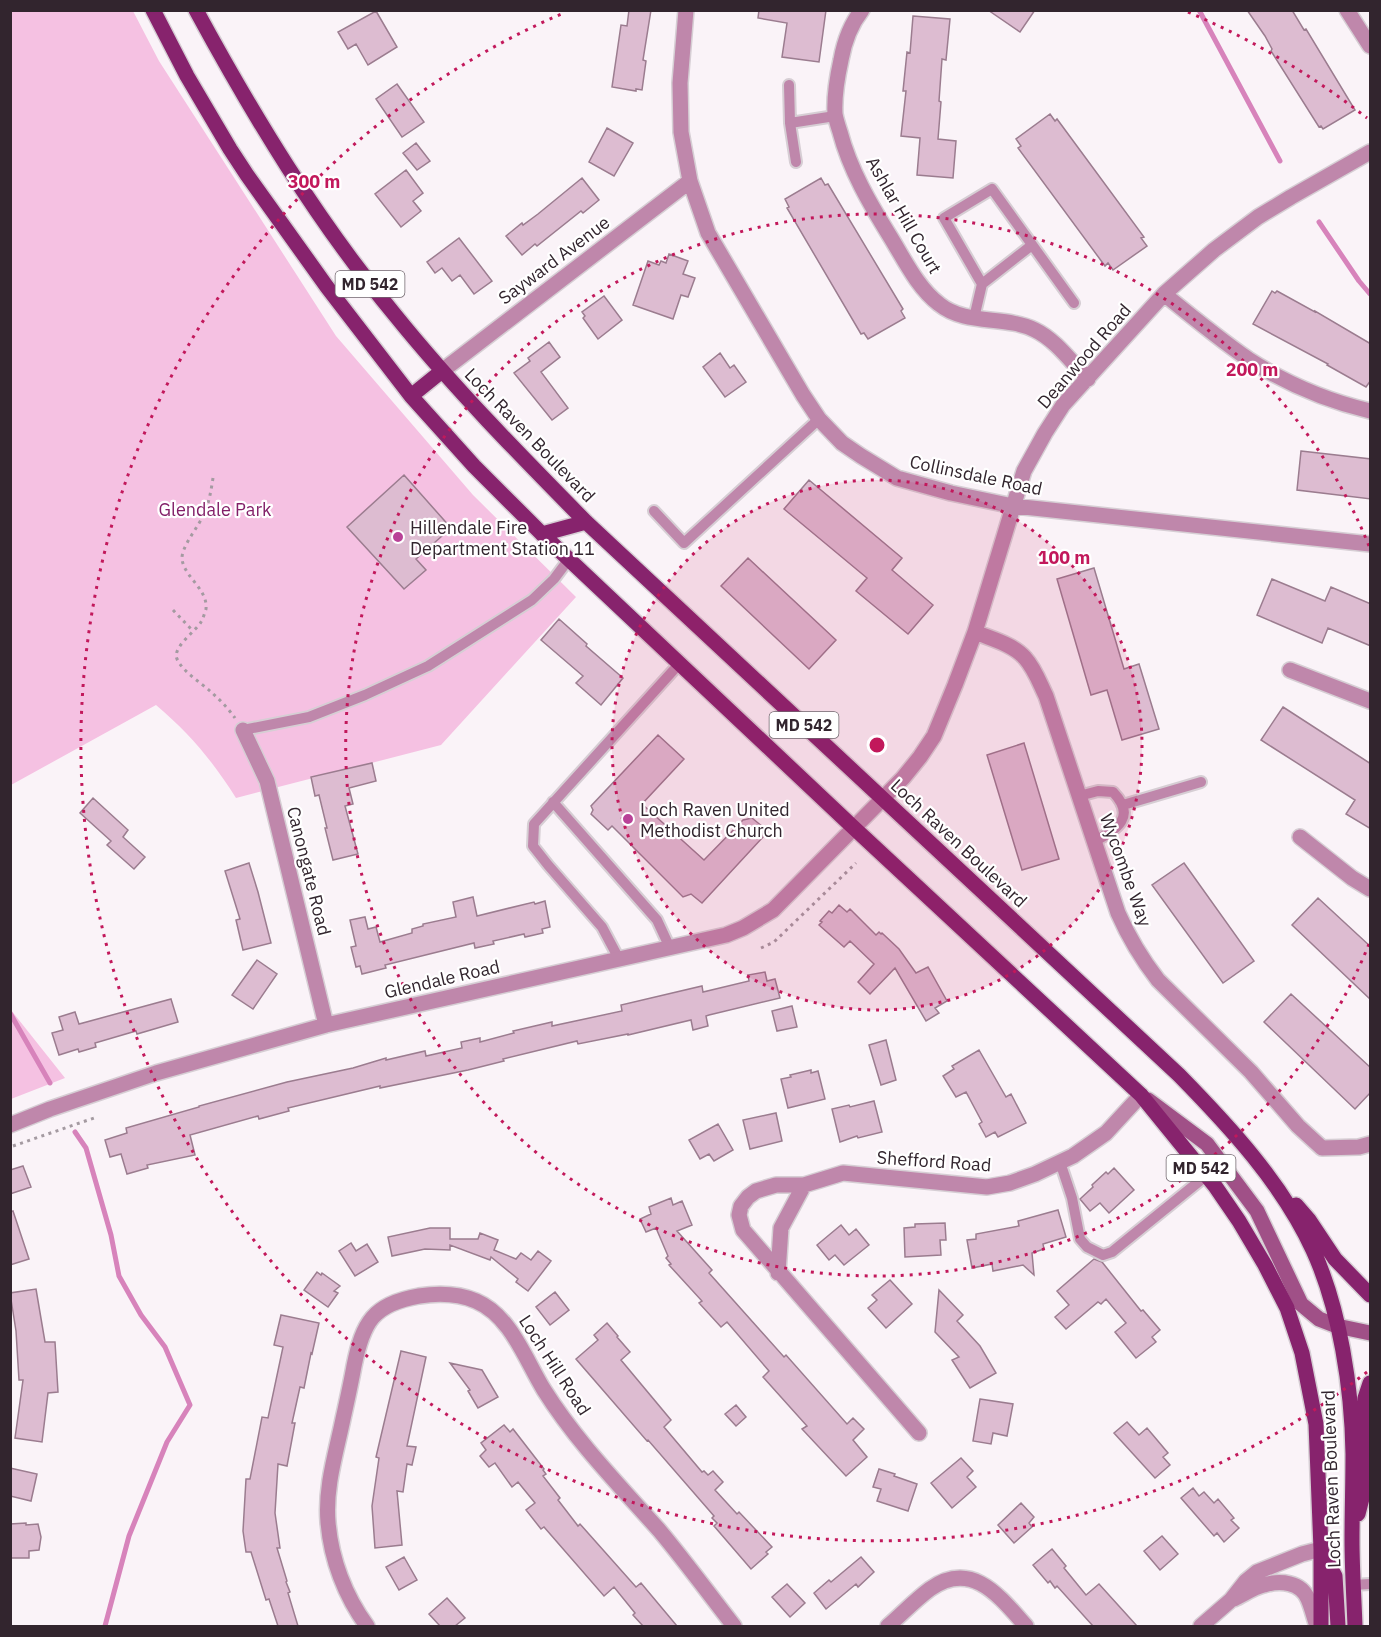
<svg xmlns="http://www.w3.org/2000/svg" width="1381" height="1637" font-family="'IBM Plex Sans',sans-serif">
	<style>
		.green { fill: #f5c1e2 }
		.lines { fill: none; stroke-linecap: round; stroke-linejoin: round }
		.stream { stroke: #d783bb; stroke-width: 5 }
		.building { fill: #ddbcd1; stroke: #9b7c8f; stroke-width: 1.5 }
		.lane-casing { stroke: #d6ced4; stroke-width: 14 }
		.street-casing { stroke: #d6ced4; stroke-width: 18 }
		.secondary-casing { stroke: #d6ced4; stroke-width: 18 }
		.primary-casing { stroke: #d6ced4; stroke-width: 18 }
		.path { stroke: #a49aa1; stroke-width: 3; stroke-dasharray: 3 4.5; stroke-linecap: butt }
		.lane { stroke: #bf87ab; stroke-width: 10 }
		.street { stroke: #bf87ab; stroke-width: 15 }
		.secondary { stroke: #a05087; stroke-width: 15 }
		.primary { stroke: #87236d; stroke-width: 15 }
		.ring { fill: none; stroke: #c2185b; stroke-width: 3; stroke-dasharray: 3 6 }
		.poi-dot { fill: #b94298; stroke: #fff; stroke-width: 2 }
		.labels { text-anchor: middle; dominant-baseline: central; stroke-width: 4.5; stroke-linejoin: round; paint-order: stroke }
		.shield { fill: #fff; stroke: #70666d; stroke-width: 1.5 }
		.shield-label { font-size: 16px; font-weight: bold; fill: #32252e }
		.street-label { font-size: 18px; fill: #32252e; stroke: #fff }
		.park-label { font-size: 18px; fill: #821f68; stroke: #fff }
		.poi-label { font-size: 18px; fill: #32252e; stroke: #fff; text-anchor: start }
		.centre { fill: #c2185b; stroke: #fff; stroke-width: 3 }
		.ring-label { font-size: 18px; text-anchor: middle; font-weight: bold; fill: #c2185b; stroke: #fff; stroke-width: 4.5; stroke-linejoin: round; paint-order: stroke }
	</style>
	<rect width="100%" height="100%" fill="#faf3f8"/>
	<path class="green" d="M11,11H133L159,61L336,336L473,495L576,597L441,745L236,798C212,760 190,734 156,705L11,785Z
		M11,1010L65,1078L11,1099H10Z"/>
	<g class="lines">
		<path class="stream" d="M1199,10L1280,161
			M1319,222L1359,281L1370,294
			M10,1013L50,1083
			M75,1132L86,1148L111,1235L119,1276L141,1315L165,1347L190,1405L167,1442L129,1536L105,1626"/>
	</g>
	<path class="building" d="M629,10H651L643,60L646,61L642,90L636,89V91L612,87L621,25L627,26Z
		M759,10H826L819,62L782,57L787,23L758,18Z
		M988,10H1035L1020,32Z
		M1247,10H1292L1304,30L1306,29L1355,110L1323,129L1321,126L1319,127L1271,51L1272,49L1265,36Z
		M376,11L397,47L368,65L356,44L348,49L338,32Z
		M913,16L950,19L946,60L942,59L939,101L941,102L938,139L956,141L953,178L917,175L920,138L901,136L906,91H903L907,52L910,53Z
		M397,84L424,122L402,137L376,99Z
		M1050,114L1055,121L1057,119L1144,237L1141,238L1147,246L1113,270L1108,263L1105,266L1018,148L1021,146L1016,139Z
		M607,128L633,143L614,176L589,162Z
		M416,143L430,161L417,170L403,153Z
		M406,170L423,193L413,201L421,211L401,227L375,194Z
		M582,178L599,200L583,213L581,211L537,246L535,244L522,255L506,236L522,223L523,225L538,214Z
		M821,178L825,185L828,184L903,309L901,311L905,318L868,339L864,333L861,334L787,208L789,207L785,199Z
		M459,238L492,281L474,294L460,275L452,281L442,268L435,273L427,262Z
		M669,254L688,261L683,274L695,278L688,297L681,295L673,319L633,305L648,261L659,265L661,261L666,263Z
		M1272,291L1275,293L1277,291L1315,312V311L1371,344V380L1366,387L1327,365L1328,364L1253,324Z
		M604,296L622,320L598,339L583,318L585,316L582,312Z
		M549,342L560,357L541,372L568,408L552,420L514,373L530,361L528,358Z
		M720,353L730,368L734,365L746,382L725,397L703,367Z
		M1301,451L1371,459V499L1297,490Z
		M404,475L451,528L416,559L426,570L404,589L347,527Z
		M809,480L902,558L892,570L933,605L908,634L856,591L867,578L784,509Z
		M748,558L836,640L809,669L721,586Z
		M1094,568L1124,669L1139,664L1159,729L1122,740L1107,690L1091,695L1057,579Z
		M1272,579L1325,601L1331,587L1371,604V646L1328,628L1322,643L1257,615Z
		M559,619L587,644L586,646L623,678L601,705L576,683L583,676L541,640Z
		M1283,707L1371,764V829L1346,814L1355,800L1261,740Z
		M658,735L684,759L642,804L704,860L743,820L752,818L763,827V837L702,903L691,894L683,897L612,826L608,830L591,814L593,810L591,806Z
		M1024,743L1059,859L1022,870L987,755Z
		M372,763L376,781L349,788L353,804L345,806L358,854L333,860L325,828H327L319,795L315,796L311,777Z
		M93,798L128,830L123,837L145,857L134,869L107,845L111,841L80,813Z
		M249,863L258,892L271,943L243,950L236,920L240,919L225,871Z
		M1184,863L1254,961L1223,983L1152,885Z
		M473,897L477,916L534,902L535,904L545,901L550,927L542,929L543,933L525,937L524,934L493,941L494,944L475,948L474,943L385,965L386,968L362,974L360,966L356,967L351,947L356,946L350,920L365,917L368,929L376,927L380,942L412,933V929L423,926V924L456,917L453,902Z
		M1318,898L1371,947V1000L1292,925Z
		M839,905L847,912L850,909L876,935L879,932L881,934L882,933L899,949L916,973L928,967L947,1001L935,1008L939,1013L926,1021L895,968L870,994L858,982L874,964L850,941L844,947L819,925L822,922L820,921L829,911L832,913Z
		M257,960L277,974L253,1009L232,995Z
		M765,972L767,981L775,979L780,998L709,1015L706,1016L708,1026L693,1030L691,1020L628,1035V1034L578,1044L577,1041L503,1059L504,1061L468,1070L380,1088V1086L288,1108L289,1111L259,1119L258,1116L190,1135L195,1155L147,1165L148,1168L127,1174L121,1154L110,1157L105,1140L127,1133L126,1128L199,1107V1106L287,1082L353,1068L386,1058V1060L425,1051L426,1056L462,1048L461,1042L480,1038V1042L514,1033L513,1031L552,1022V1026L622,1011L621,1005L702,986L703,992L749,981L748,975Z
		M1291,994L1371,1068V1092L1355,1109L1264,1022Z
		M171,999L178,1022L137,1034L136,1031L95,1043L96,1047L79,1052L78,1049L59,1055L52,1033L63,1030L59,1017L75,1012L79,1024Z
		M792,1006L797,1027L777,1031L772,1011Z
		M886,1040L896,1080L881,1085L869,1045Z
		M979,1050L1006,1097L1011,1094L1026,1123L998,1137L995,1132L986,1137L979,1124L982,1122L966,1092L956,1097L943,1076L954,1069L952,1066Z
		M811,1070V1073L818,1071L825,1099L788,1108L781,1079L791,1077L790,1075Z
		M874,1101L882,1132L858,1138L857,1136L840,1142L832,1109L849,1105L850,1107Z
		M776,1113L782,1141L750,1149L743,1120Z
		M718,1124L733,1150L714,1161L709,1154L700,1159L689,1140Z
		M23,1166L31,1187L10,1194V1170Z
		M1114,1168L1134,1190L1109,1213L1100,1203L1090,1211L1080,1199L1093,1187L1092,1185L1106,1172L1108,1174Z
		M671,1198L673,1205L682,1201L692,1225L677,1231L712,1270L709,1273L784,1357L786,1355L847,1424L853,1418L864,1429L853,1440L867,1457L846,1476L802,1429L807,1426L763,1377L769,1371L727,1322L721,1327L699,1303L702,1301L669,1265L671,1264L666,1258L668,1256L656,1228L646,1232L640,1219L651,1214L649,1207Z
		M1058,1210L1066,1237L1043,1244L1044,1249L1032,1253L1034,1275L1023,1265L993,1271L992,1264L972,1268L967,1240L976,1239V1234L1019,1226L1018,1221Z
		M13,1211L29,1259L10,1265V1212Z
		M945,1223L946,1240H940L941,1255L905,1257L904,1228L915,1227V1224Z
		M841,1225L849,1235L856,1229L869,1245L844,1265L835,1255L829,1260L817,1245Z
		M430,1228H450V1239H478L480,1233L498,1240L494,1250L516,1259L521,1253L531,1260L538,1251L551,1261L528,1291L516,1282L518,1279L491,1257L490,1260L450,1245V1250L425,1249L392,1256L388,1237Z
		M351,1243L356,1251L367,1244L378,1262L355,1276L339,1251Z
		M1094,1259L1102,1262L1141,1311L1143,1310L1160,1330L1152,1337L1156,1342L1136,1358L1115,1332L1126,1323L1106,1299L1101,1304L1098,1302L1066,1329L1055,1317L1069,1305L1057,1291Z
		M317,1272L321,1275L322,1273L340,1286L334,1291L338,1293L328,1307L304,1290Z
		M890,1280L912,1304L886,1328L868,1308L877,1300L872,1295Z
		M36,1289L45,1342H55L58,1392L48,1393L42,1442L15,1438L23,1380H19L16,1331L10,1293Z
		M939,1290L963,1315L957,1321L980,1346L996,1373L970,1388L952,1360L959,1357L935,1332Z
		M555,1292L569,1310L550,1325L536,1307Z
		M281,1315L319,1323L312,1354L311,1353L304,1388L300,1387L292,1423H295L287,1466L278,1464L275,1513L280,1548H277L287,1581L286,1582L290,1592L288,1593L298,1626H278L269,1599L266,1600L251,1552H246L243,1531L246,1479H250L262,1417L268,1418L283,1347L274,1345Z
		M607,1323L618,1336L617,1337L630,1352L621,1360L671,1420L664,1427L702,1472L704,1471L708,1475L713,1471L723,1482L715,1490L737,1514L739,1512L772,1547L766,1552L768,1554L751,1569L714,1526L717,1523L712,1518L714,1516L648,1440L647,1441L576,1359L598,1340L594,1335Z
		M401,1351L426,1357L407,1446L416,1447L412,1465L407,1464L403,1492L397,1491L402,1545L375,1548L372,1506L379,1458L376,1457Z
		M450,1363L482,1370L498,1397L478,1408L468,1391L470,1390Z
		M980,1399L1013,1404L1007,1436L993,1433L991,1444L973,1441Z
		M736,1405L746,1417L736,1426L725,1414Z
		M1127,1422L1139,1435L1147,1428L1168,1453L1163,1457L1170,1465L1155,1478L1114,1433Z
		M504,1425L510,1432L513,1429L544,1469L543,1470L546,1474L543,1476L560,1498L558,1500L578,1526L580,1524L636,1587L641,1583L677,1626H643L633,1615L635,1613L614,1587L604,1596L544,1527L541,1529L526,1510L535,1503L518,1482L512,1487L495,1463L489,1467L480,1456L486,1450L481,1443Z
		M961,1458L973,1471L967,1477L976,1487L952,1508L931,1483Z
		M10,1468L37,1474L31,1501L10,1496Z
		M879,1469L895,1474L894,1476L917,1484L908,1511L877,1501L881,1489L873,1487Z
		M1193,1488L1199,1496L1204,1492L1214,1503L1218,1499L1234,1518L1231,1520L1239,1528L1224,1542L1217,1533L1214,1536L1181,1498Z
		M1021,1503L1034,1517L1029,1523L1032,1527L1014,1543L998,1525Z
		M26,1523V1525L38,1524L41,1537L39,1550L29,1551V1558H10V1524Z
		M1162,1536L1178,1554L1160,1570L1144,1551Z
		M1052,1549L1066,1566L1064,1568L1086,1595L1099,1584L1137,1626H1093L1057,1586L1055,1588L1050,1581L1048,1583L1033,1565Z
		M404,1557L417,1580L399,1590L386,1567Z
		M861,1557L874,1572L858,1587L856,1584L826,1609L814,1593L829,1580L831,1582Z
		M787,1584L805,1603L790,1617L772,1597Z
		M447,1598L465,1618L455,1626H440L429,1614Z"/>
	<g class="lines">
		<defs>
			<path id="lane" d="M789,85L790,123L796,162
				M790,123L835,116
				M982,284L944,218L992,189L1074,303
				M974,318L982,284L1032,245
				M654,511L684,543L819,419
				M243,730L309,717L365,695L428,666L532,600L554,579L569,559
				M1079,796L1098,791L1113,792C1137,817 1117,829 1095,841
				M553,802L657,920L670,948
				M1123,805L1201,782
				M619,959L602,927L548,865L533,846L534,824L680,663
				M1060,1162L1072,1198L1080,1239L1087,1247L1103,1255L1112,1252L1207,1175
				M1353,1585L1370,1584"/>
			<path id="street" d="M686,10L680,83L681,132L690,181L708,233L803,395L819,419L842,443L861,456L897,478L951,493L1013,506L1370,544
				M862,10C851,24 844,43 841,60C837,78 834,96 835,114C836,120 838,126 840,132C850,170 870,204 891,238C905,261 918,288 939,304C966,326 1005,315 1035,330C1056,340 1072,363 1088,379
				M1347,10L1370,46
				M1164,294C1191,316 1219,339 1248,359C1285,383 1328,401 1370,411
				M442,371L690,181
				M975,632C991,639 1013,644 1025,658C1035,669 1040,684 1046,696L1118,913C1129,938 1141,958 1158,980L1251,1072L1298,1126L1322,1148L1359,1147L1370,1144
				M1290,670L1370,701
				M243,730L267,781L326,1025
				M1300,837L1352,878L1370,889
				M10,1125L50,1109L156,1073L326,1025L726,935L743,928L773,910L903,778L920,757L934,736L955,685L975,632L1024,471L1045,433L1063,405L1164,294L1214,250L1258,217L1291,197L1370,152
				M778,1273L781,1228L804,1185
				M919,1433L743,1230L739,1215L741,1206L748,1197L756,1191L776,1185H804L843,1173L987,1187L1010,1183L1035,1174L1073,1156L1106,1133L1141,1095
				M1234,1599C1243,1595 1254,1587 1264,1585C1280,1580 1301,1582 1308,1599C1312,1608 1314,1618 1317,1626
				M367,1626C345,1596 331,1559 328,1522C325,1487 336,1453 343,1419C347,1401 351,1383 354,1366C363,1322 373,1304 419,1296C439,1293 457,1293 476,1301C511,1316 525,1359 544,1390C576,1441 619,1485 659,1530C685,1561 709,1594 734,1626
				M888,1626C902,1614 915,1600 930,1589C972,1559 1000,1597 1026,1626
				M1201,1626L1231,1600L1246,1581L1257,1572L1302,1554L1321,1549"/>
			<path id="secondary" d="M1148,1100L1207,1144L1257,1211L1301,1304L1319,1319L1337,1326L1370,1333"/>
			<path id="primary" d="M153,10L187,76L230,149L247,175L327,287L411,396L474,466L542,534L854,828L1141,1095L1215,1186L1239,1221L1265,1265L1287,1308L1302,1353L1316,1424L1321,1549V1626
				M196,10C254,117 317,221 395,315C454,388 520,455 586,522L1179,1075C1230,1127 1282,1183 1313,1250C1340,1309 1352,1389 1353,1454C1353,1483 1352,1512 1352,1540C1352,1569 1354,1598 1355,1626
				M411,396L442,371
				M542,534L586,522
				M1296,1205L1309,1220L1335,1259L1370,1295
				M1358,1514L1366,1483L1365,1398L1370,1383
				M1322,1552L1335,1576L1338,1626"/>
		</defs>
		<use href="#lane" class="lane-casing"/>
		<use href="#street" class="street-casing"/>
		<use href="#secondary" class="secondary-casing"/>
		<use href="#primary" class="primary-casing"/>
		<path class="path" d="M213,478C211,491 209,503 204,514C199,526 181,547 182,559C184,577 208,589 206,609C205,612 203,619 201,622C196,631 172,647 177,659C183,672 200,682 210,691C219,699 228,708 235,718
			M173,610L193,631
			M761,948L774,942L856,863
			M13,1146L94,1118"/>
		<use href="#lane" class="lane"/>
		<use href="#street" class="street"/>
		<use href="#secondary" class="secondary"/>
		<use href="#primary" class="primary"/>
	</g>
	<circle cx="877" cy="745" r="265" fill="#c2185b" fill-opacity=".12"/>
	<g class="ring">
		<circle cx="877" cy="745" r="265"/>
		<path d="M1369 944A531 531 0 1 1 1369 546"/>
		<path d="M1367 1372A796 796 0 1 1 566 12M1188 12A796 796 0 0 1 1367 118"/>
	</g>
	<g class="poi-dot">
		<circle cx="398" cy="537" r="6"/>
		<circle cx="628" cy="819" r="6"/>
	</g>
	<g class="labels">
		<g class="shield">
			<rect x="335.5" y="271" width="69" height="26" rx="4.5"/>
			<rect x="769.5" y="712" width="69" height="26" rx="4.5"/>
			<rect x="1166.5" y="1155" width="69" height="26" rx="4.5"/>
		</g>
		<g class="shield-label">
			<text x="370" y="284">MD 542</text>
			<text x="804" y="725">MD 542</text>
			<text x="1201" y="1168">MD 542</text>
		</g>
		<g class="street-label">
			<text transform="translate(904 215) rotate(60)">Ashlar Hill Court</text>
			<text transform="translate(554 260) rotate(-37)">Sayward Avenue</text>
			<text transform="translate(1084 356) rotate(-49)">Deanwood Road</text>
			<text transform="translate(530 435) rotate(46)">Loch Raven Boulevard</text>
			<text transform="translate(976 475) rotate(12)">Collinsdale Road</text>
			<text transform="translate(959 843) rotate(43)">Loch Raven Boulevard</text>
			<text transform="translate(1126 870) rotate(70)">Wycombe Way</text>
			<text transform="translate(309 871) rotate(76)">Canongate Road</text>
			<text transform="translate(442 979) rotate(-13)">Glendale Road</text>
			<text transform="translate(934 1161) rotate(4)">Shefford Road</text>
			<text transform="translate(555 1365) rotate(57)">Loch Hill Road</text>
			<text transform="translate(1331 1479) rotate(-92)">Loch Raven Boulevard</text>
		</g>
		<g class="park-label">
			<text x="215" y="509">Glendale Park</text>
		</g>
		<g class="poi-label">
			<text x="410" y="527">Hillendale Fire<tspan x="410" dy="21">Department Station 11</tspan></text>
			<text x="640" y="809">Loch Raven United<tspan x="640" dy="21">Methodist Church</tspan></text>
		</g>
	</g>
	<circle cx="877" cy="745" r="9" class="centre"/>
	<g class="ring-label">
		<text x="314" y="188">300 m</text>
		<text x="1252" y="376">200 m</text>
		<text x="1064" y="564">100 m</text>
	</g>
	<rect width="1381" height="1637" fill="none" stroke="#32252e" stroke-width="24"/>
</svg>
